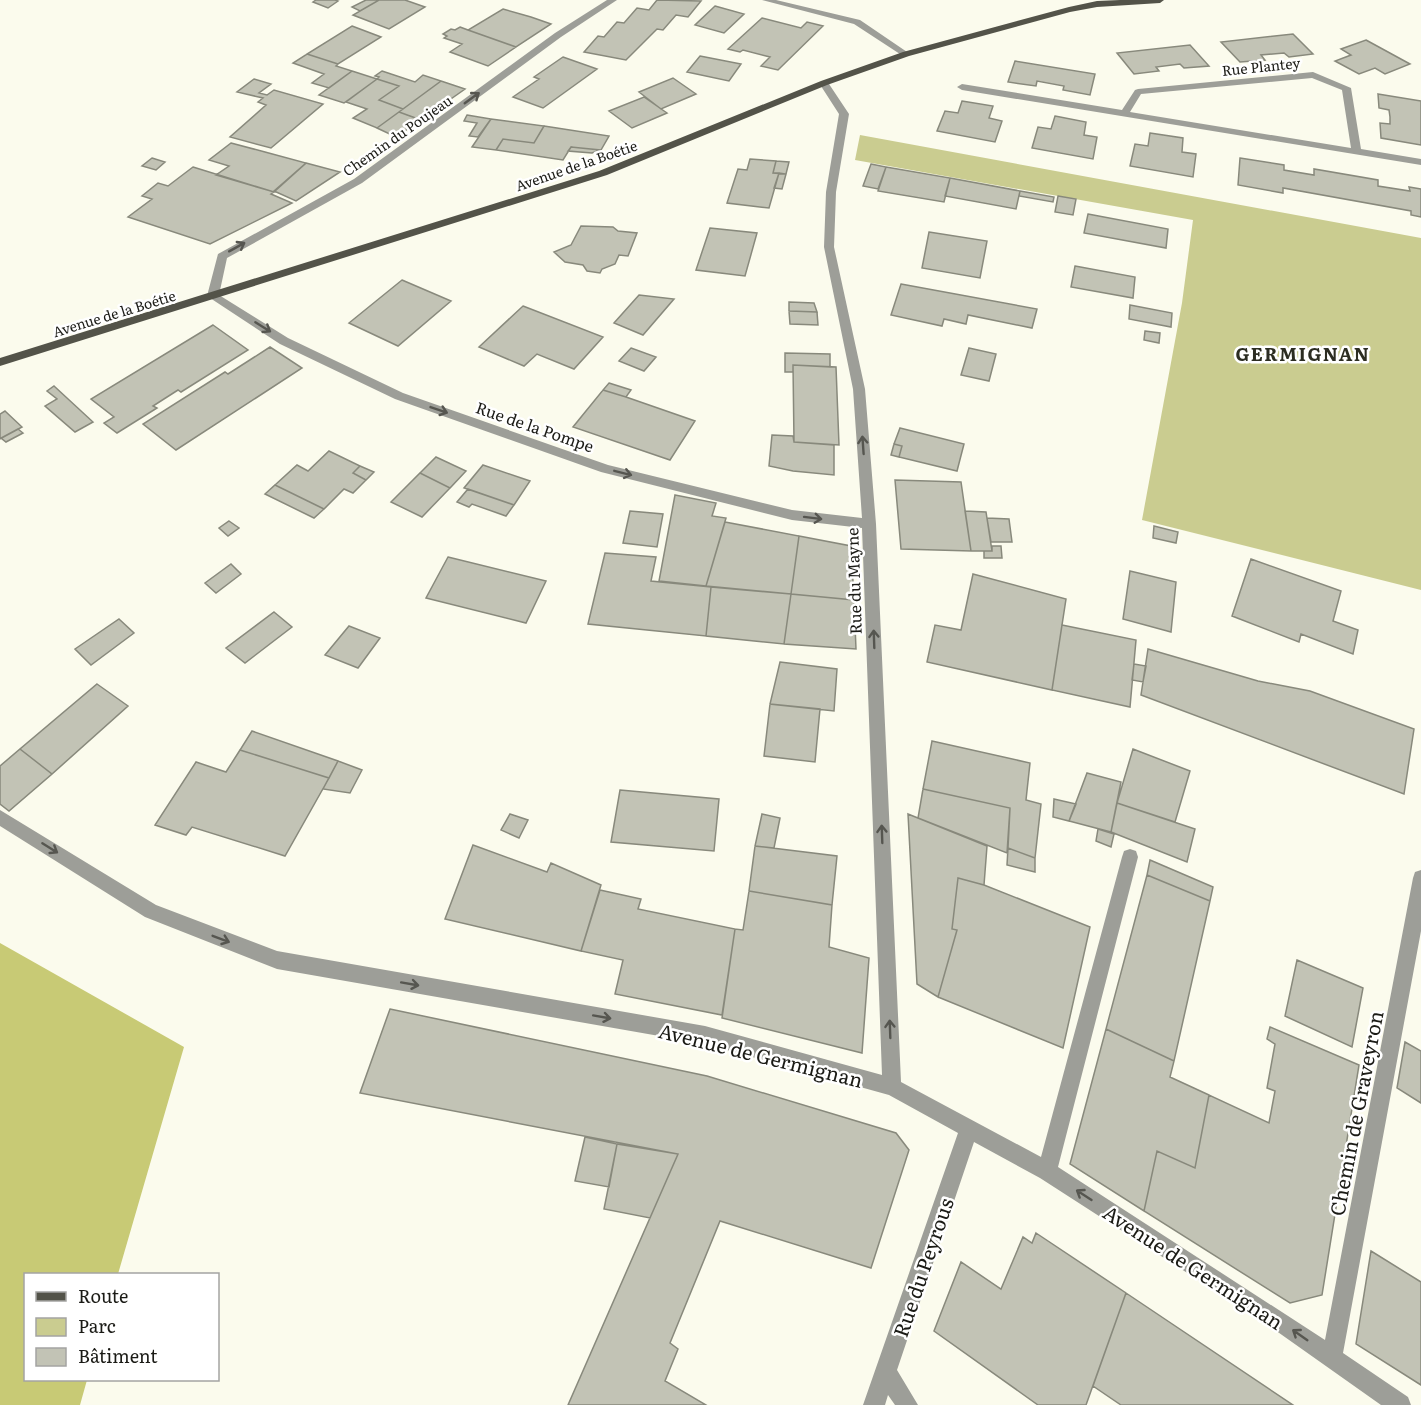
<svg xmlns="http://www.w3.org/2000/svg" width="1421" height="1405" font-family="Literata,serif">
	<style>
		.green { fill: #cacc90 }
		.forest { fill: #c8ca75 }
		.building { fill: #c2c3b5; stroke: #88897c; stroke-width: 1.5 }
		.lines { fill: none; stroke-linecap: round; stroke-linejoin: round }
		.minor { fill: #9d9e98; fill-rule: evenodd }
		.major { fill: #535349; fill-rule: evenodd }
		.oneway { stroke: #565650 }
		.labels { text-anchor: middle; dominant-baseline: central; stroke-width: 5; stroke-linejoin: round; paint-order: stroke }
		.far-street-label { font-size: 14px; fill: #1b1b16; stroke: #fff }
		.street-label { font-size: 16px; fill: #1b1b16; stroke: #fff }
		.far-district-label { font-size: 18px; font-weight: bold; letter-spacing: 1.5px; fill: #2c2d22; stroke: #fff }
		.near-street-label { font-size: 20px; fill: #1b1b16; stroke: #fff }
	</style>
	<rect width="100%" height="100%" fill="#fbfbed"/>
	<path class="green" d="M860,135L1421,238V590L1142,520L1182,303L1193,220L855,160Z"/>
	<path class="forest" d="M0,943L184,1047L118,1274H26V1380H87L80,1405H0Z"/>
	<path class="building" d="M316,0H335L338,1L328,8L313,2Z
		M366,0H379L360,11L352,7Z
		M379,0H405L425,7L389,29L353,15Z
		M657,0L701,1L688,17L676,15L663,30L657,29L626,60L584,52L598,36L604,37L617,22L624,23L637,8L649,10Z
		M715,6L744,14L724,33L695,25Z
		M503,9L531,17L551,24L516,47L468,30Z
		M762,18L801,28L807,22L823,26L778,70L761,66L770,57L743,50L740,52L728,49Z
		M352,26L381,37L338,64L307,54Z
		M460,27L468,30L516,47L488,66L450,52L462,44L444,38L447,36L443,34L451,29L455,30Z
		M1293,34L1313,54L1289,57L1284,53L1261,55L1265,60L1240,62L1221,42Z
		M1366,40L1410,64L1385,74L1375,68L1359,74L1335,61L1351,55L1341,49Z
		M1190,45L1209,66L1184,68L1180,64L1156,67L1159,71L1134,74L1117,53Z
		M307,54L338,64L336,66L352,71L329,88L312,83L324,74L293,63Z
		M700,56L741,64L729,81L687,72Z
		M563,57L597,69L543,108L513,97L539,79L534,77Z
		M1015,61L1095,74L1090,95L1063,90L1064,86L1037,81L1036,86L1008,82Z
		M352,71L377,79L344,103L319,95Z
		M382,71L415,82L423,75L441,81L403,109L379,100L399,86L377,79L379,77L375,76Z
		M673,78L696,94L661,109L639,92Z
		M254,79L271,84L259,93L267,95L274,90L323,104L271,148L230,137L266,105L258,102L263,98L237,92Z
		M377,79L399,86L379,100L403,109L377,128L353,118L367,109L346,102Z
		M441,81L465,89L421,120L399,112Z
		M1378,94L1421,101V145L1381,138L1380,123L1390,124V117L1389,110L1379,108Z
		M644,97L667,113L632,128L609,111Z
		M962,101L993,106L989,118L1002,121L995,142L937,131L945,111L958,113Z
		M399,112L421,120L396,137L377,128Z
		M467,115L491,119L478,137L469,136L477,123L464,121Z
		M1055,116L1086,122L1084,135L1097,137L1093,159L1032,148L1038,127L1051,129Z
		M491,119L544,126L534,143L503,139L496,150L472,147Z
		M544,126L609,136L601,150L571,147L563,160L496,150L503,139L534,143Z
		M1150,133L1183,138L1182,152L1196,154L1193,177L1130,166L1135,144L1148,146Z
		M231,143L265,152L306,163L274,192L216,175L229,166L209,160Z
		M571,147L600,150L592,153L568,151Z
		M152,158L165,162L156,170L142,166Z
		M1240,158L1284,165V170L1314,175V169L1378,180V186L1410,191L1409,187L1421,189V217L1411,215V211L1283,188V193L1238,185Z
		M750,159L776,161L773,173H779L769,208L727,203L738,169L747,170Z
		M776,161L789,162L786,174L773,173Z
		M306,163L340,172L296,201L274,191Z
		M871,164L886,167L878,189L863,186Z
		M193,167L274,192L271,194L292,203L210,244L128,217L152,199L142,196L158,183L168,186Z
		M886,167L950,178L944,202L878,191Z
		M779,173L786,174L782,189L774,188Z
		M950,178L1020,191L1016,209L945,196Z
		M1020,191L1054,197L1053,202L1019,196Z
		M1058,196L1076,199L1073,215L1055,212Z
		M1088,214L1168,229L1166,248L1084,233Z
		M581,226L613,227L618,231L637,233L628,256L619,255L615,264L602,269L600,273L587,271L583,265L565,262L554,252L571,245Z
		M710,228L757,233L745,276L696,270Z
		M929,232L987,241L980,278L922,268Z
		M1075,266L1135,277L1133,298L1071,287Z
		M402,280L451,301L398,346L349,323Z
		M901,284L1037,309L1032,328L968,315L966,324L944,319L942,326L891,315Z
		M639,295L674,299L643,335L614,323Z
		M789,302L814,303L817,312L789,311Z
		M1130,305L1172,313L1171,327L1129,319Z
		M523,306L603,337L574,369L537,354L524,366L479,347Z
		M789,311L817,312L818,325L790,324Z
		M213,325L248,350L181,392L178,390L153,406L157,408L117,433L104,423L114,417L91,399Z
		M1145,331L1160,333L1159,343L1144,340Z
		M270,347L302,368L176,450L143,424L225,372L228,374Z
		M631,348L656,357L644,371L619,361Z
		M969,348L996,354L989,381L961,375Z
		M785,353L830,354V367L793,365V372H785Z
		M793,365L836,367L839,445L794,442Z
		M609,383L631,390L626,397L603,390Z
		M54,386L93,422L75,432L45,406L57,399L47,391Z
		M603,390L626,397L695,421L670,460L573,427Z
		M5,411L22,427L0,439V414Z
		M900,428L964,444L957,471L899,457L902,446L894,444Z
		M18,429L23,433L6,442L1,438Z
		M772,435L793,436L794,442L834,445V475L793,471L769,466Z
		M894,444L902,446L899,457L891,455Z
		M329,451L360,466L353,473L366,480L353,493L344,489L324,509L275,485L297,465L308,471Z
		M436,457L466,471L450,488L420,473Z
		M483,465L530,481L514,505L464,488Z
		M360,466L374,472L366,480L353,473Z
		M420,473L450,488L422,517L391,502Z
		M895,480L961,482L971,551L901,549Z
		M275,485L324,509L314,518L265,494Z
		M468,489L514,505L506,516L472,504L469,507L457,502Z
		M675,495L716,503L712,516L726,518L706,586L659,581Z
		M630,511L663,514L657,547L623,543Z
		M965,511L986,512L992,551H971Z
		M987,518L1009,519L1012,542H991Z
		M229,521L239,528L228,536L219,528Z
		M725,522L799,536L791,594L706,586Z
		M1154,526L1178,532L1176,543L1153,538Z
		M799,536L851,546L854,600L791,594Z
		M992,546H1001L1002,558H984V551H992Z
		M605,553L656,557L651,581L711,587L706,636L588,624Z
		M448,557L546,581L526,623L426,598Z
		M1251,559L1341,591L1333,621L1358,630L1353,654L1301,634L1299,642L1232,616Z
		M231,564L241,574L216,593L205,583Z
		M1130,571L1176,582L1171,632L1123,619Z
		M973,574L1066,599L1052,690L927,662L935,625L961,630Z
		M711,587L791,594L784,644L706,636Z
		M791,594L854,600L856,649L784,644Z
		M274,612L292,627L245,663L226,648Z
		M119,619L134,633L91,665L75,649Z
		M1062,625L1136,640L1130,707L1052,690Z
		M349,626L380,638L358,668L325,655Z
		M1148,649L1258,681L1310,691L1414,729L1404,794L1141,695Z
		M780,662L837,669L834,711L770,704Z
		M1134,664L1146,666L1143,682L1132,680Z
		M97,684L128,706L52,774L20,749Z
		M770,704L820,709L815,762L764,756Z
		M252,731L338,761L329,778L240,750Z
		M932,741L1030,763L1026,800L1041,804L1035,858L1008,848L1010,808L923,789Z
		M20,749L52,774L9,811L0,804V766Z
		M1133,749L1190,771L1175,822L1117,803Z
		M240,750L329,778L285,856L192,827L186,835L155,825L196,762L226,772Z
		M338,761L362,770L350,793L323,789Z
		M1087,773L1121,782L1111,832L1069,821Z
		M923,789L1010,808L1007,853L918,818Z
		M620,790L719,799L714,851L611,842Z
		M1054,799L1076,804L1069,821L1053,817Z
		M1117,803L1195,829L1187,862L1111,832Z
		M510,814L528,820L519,838L501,830Z
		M762,814L780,818L774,848L755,846Z
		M908,814L987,846L984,885L958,878L952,929L957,930L938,997L917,984Z
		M1098,829L1114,834L1111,847L1096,841Z
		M473,845L547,872L551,863L601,885L581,951L445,919Z
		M755,846L837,856L832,905L749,891Z
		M1008,848L1035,858V872L1007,865Z
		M1150,860L1213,887L1210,901L1147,875Z
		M1147,875L1210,901L1174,1061L1106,1029Z
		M958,878L984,885L1090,927L1063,1048L938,997L957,930L952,929Z
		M600,890L641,899L638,909L735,929L722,1015L615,994L623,960L581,951Z
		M749,891L832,905L829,947L869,958L862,1053L722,1018L735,929L743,930Z
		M1297,960L1363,988L1352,1047L1285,1016Z
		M390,1009L707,1076L896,1133L909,1150L871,1268L720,1221L670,1343L678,1349L665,1381L706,1405H568L678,1154L360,1093Z
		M1270,1027L1359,1065L1322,1295L1290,1303L1144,1211L1157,1151L1195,1168L1209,1095L1269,1123L1275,1091L1267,1088L1275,1044L1267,1039Z
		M1106,1029L1174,1061L1170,1077L1209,1095L1195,1168L1157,1151L1144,1211L1070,1164Z
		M1405,1042L1421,1051V1103L1397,1088Z
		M585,1137L617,1144L609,1187L575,1181Z
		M617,1144L678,1154L650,1218L604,1209Z
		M1036,1233L1126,1293L1086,1405H1038L934,1331L961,1262L1001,1289L1023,1237L1032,1243Z
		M1371,1251L1421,1282V1385L1356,1344Z
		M1126,1293L1293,1405H1121L1093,1386Z"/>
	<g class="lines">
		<path class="minor" d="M607,0H617L561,37L362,183L227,258L219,295L288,338L403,393L608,465L792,510L862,518L853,389L824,247L826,192L839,114L819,83L827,81L849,114L836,192L834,247L865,389L876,524L901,1082L1041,1157L1122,857L1124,851L1130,849L1136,851L1138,857L1058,1167L1325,1340L1413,878L1415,872L1421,870V931L1343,1353L1408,1397L1411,1405H1381L1268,1325L1040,1178L974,1142L897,1370L918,1405H895L888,1395L885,1405H863L958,1133L889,1095L705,1044L277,969L145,917L0,826V810L156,905L277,951L705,1026L882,1075L862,528L792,520L601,472L395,399L280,344L207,296L218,254L354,179L555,33Z
			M762,0H776L860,20L910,54L903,56L854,24Z
			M1313,72L1351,88L1361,149L1421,159V165L962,90L957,87L962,84L1122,110L1135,90L1138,89ZM1312,78L1342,90L1351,148L1130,112L1141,94Z"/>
		<path class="major" d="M1120,0H1164L1160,3L1097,7L1070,12L909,56L827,85L607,175L0,366V358L599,171L821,81L903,52L1069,7L1097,1Z"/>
	</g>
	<defs><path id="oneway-shaft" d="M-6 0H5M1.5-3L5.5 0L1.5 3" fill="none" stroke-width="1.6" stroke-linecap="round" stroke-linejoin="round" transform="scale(1.5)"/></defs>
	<g class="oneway">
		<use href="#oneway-shaft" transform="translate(472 98) rotate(-36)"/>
		<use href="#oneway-shaft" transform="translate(237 247) rotate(-29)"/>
		<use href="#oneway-shaft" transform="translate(263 327) rotate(32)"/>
		<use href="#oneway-shaft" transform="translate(439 410) rotate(19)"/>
		<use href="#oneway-shaft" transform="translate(863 445) rotate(-94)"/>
		<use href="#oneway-shaft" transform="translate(623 473) rotate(14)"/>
		<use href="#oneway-shaft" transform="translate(813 518) rotate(7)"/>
		<use href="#oneway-shaft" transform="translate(874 639) rotate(-92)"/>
		<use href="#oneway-shaft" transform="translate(882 834) rotate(-92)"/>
		<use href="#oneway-shaft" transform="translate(50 848) rotate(32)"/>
		<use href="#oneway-shaft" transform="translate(221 939) rotate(21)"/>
		<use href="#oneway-shaft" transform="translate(410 984) rotate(10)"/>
		<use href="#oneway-shaft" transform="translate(602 1017) rotate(10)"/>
		<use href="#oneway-shaft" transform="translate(890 1029) rotate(-92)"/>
		<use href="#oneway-shaft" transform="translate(1084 1195) rotate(-147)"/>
		<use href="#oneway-shaft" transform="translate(1300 1335) rotate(-145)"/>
	</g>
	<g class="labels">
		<g class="far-street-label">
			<text transform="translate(1261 66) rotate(-6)">Rue Plantey</text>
			<text transform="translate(397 135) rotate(-35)">Chemin du Poujeau</text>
			<text transform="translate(576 165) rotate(-19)">Avenue de la Boétie</text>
			<text transform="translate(114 313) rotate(-17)">Avenue de la Boétie</text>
		</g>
		<g class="street-label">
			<text transform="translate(535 426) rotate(19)">Rue de la Pompe</text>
			<text transform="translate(853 581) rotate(-92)">Rue du Mayne</text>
		</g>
		<g class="far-district-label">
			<text x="1303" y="353">GERMIGNAN</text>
		</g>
		<g class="near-street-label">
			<text transform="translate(761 1054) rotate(14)">Avenue de Germignan</text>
			<text transform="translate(1355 1113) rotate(-79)">Chemin de Graveyron</text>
			<text transform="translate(1194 1266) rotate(33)">Avenue de Germignan</text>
			<text transform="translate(922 1267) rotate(-71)">Rue du Peyrous</text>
		</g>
	</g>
	<rect x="24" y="1273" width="195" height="108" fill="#ffffff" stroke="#a4a4a2" stroke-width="1.5"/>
	<rect x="36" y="1292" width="30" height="9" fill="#535349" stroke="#a4a4a2" stroke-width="1.5"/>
	<text x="78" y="1303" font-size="18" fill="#1b1b16">Route</text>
	<rect x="36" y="1318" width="30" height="18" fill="#cacc90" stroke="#a4a4a2" stroke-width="1.5"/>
	<text x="78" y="1333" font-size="18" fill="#1b1b16">Parc</text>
	<rect x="36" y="1348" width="30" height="18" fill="#c2c3b5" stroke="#a4a4a2" stroke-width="1.5"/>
	<text x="78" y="1363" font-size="18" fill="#1b1b16">Bâtiment</text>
</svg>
